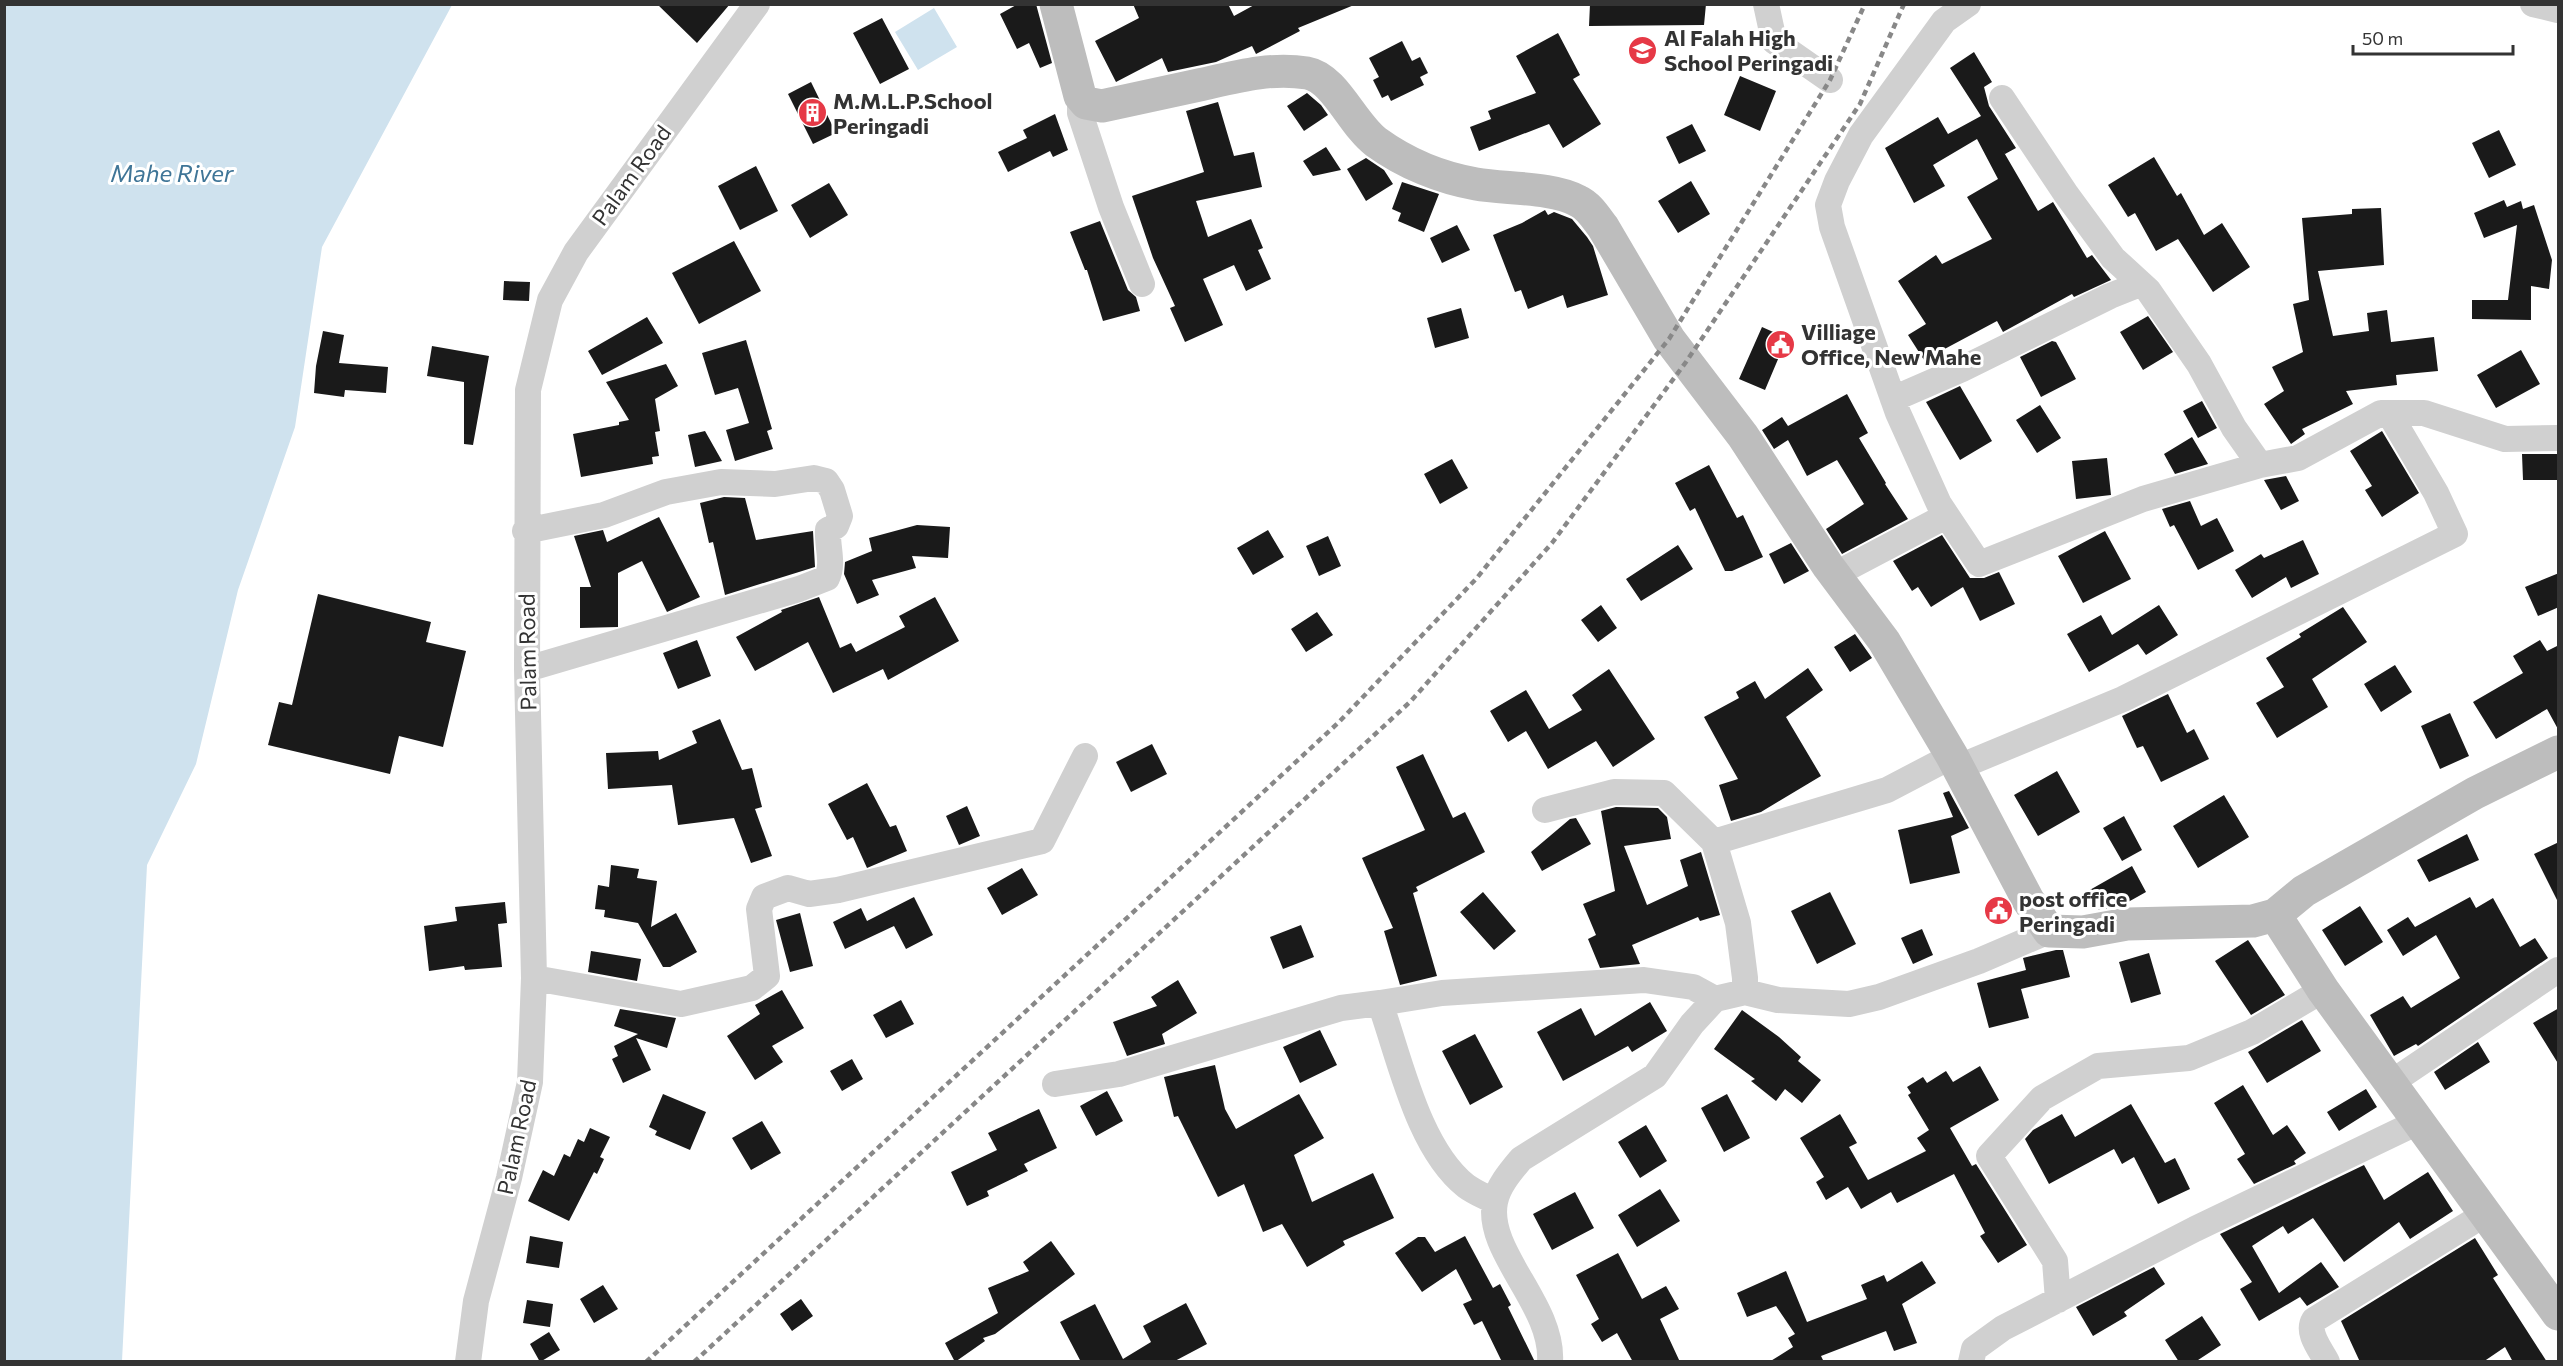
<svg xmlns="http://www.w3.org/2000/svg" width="2563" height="1366" font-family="Commissioner,sans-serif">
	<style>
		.water { fill: #cfe2ee }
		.building { fill: #1a1a1a }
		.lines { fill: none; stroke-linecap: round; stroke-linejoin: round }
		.street { stroke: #d0d0d0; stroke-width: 26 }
		.secondary { stroke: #bdbdbd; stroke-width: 33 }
		.rail { stroke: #888; stroke-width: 4.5; stroke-dasharray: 6 4.5; stroke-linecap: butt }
		.labels { text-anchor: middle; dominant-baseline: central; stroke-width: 6; stroke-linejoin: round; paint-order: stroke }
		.poi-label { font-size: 22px; font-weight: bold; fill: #333; stroke: #fff; text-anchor: start }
		.street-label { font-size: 22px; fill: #333; stroke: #fff }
		.water-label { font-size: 24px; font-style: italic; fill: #3f7597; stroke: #fff }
	</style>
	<rect width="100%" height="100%" fill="#fff"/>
	<path class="water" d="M5,4L452,5L322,247L295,427L238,590L196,764L147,865L122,1361H5Z
		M934,8L957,47L918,70L895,32Z"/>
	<path class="building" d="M657,4H730L697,43Z
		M1018,4H1036L1052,63L1040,68L1029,43L1017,49L1000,14Z
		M1133,4H1228L1234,16L1256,4L1354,5L1298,28L1300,31L1256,54L1252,46L1216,62L1168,72L1162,58L1116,82L1095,41L1139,18Z
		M1590,4H1706L1704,25L1589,26Z
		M882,18L909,69L880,84L853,33Z
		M1558,33L1580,75L1573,79L1601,124L1563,148L1549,124L1479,151L1470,127L1491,119L1488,111L1536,93L1516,56Z
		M1402,41L1412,61L1420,57L1428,73L1420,77L1424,85L1391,101L1388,95L1382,98L1373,80L1379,77L1369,58Z
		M1974,52L1992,82L1984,87L1989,106L2016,148L2005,154L2002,149L2038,211L2053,202L2087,258L2092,255L2111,280L2074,297L2072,294L2003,332L1997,321L1924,360L1908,335L1926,324L1898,281L1936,255L1942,264L1992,239L1967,197L1998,179L1977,139L1933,165L1945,186L1914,203L1885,148L1938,117L1948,134L1981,116L1950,68Z
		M1740,76L1776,91L1760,131L1724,115Z
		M811,82L836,133L813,144L788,94Z
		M1307,93L1321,105L1328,115L1304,131L1287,106Z
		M1218,102L1234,156L1254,152L1262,187L1196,201L1208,237L1251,219L1263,248L1258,250L1271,279L1246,291L1234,265L1203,279L1223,325L1185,342L1170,308L1175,306L1153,258L1132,196L1204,172L1186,111Z
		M1055,114L1068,150L1053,157L1050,151L1008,172L998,152L1027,138L1023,130Z
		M1692,124L1706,151L1679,164L1666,137Z
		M2499,130L2516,165L2489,178L2472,143Z
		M1326,147L1341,170L1313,176L1303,161Z
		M2154,157L2177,196L2181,193L2204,235L2222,223L2250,267L2213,292L2178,239L2156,251L2135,213L2128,217L2108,185Z
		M1366,158L1384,170L1393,184L1366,201L1347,169Z
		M756,166L778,211L740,230L718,186Z
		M1691,181L1710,214L1678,233L1658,201Z
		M1402,182L1439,194L1424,232L1398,221L1401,213L1392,209Z
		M829,183L848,215L810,238L791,205Z
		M2504,200L2507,207L2521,201L2523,209L2534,205L2552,260L2549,289L2531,286V320L2472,319V300H2508L2517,225L2484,238L2474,213Z
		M2381,208L2384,265L2318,271L2333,336L2369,331L2367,313L2387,310L2391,342L2434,337L2438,371L2396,375L2397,385L2346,391L2353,404L2302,429L2305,434L2291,444L2264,404L2284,391L2272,367L2303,352L2293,304L2309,300L2302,218L2352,214V209Z
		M1545,210L1548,215L1554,212L1572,219L1587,237L1593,246L1608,295L1567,308L1563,295L1528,309L1521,290L1515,292L1493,235L1522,223Z
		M1100,221L1128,290L1136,297L1140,311L1103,321L1087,270H1085L1070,232Z
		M1457,225L1470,250L1442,263L1430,238Z
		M734,241L761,291L699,324L672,273Z
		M504,281L530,282L529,301L503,300Z
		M1461,308L1469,338L1435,348L1427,318Z
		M2148,316L2173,352L2143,370L2120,332Z
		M647,317L663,343L602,375L588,351Z
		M1762,327L1787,338L1765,390L1739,379Z
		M323,331L344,335L339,363L388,367L386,393L345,390L344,397L314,393L316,366Z
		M746,340L772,429L767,431L773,449L735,461L726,430L749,423L738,388L715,395L702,353Z
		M2052,341L2056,342L2076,379L2041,397L2020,357Z
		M432,346L489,356L473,445L464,444V382L427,376Z
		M2521,350L2540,384L2496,408L2477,375Z
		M666,364L678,386L655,399L660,431L655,432L659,456L652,457L653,464L581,477L573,434L619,425V422L629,420L606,382Z
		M1960,386L1992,441L1960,460L1926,402Z
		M1847,394L1868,433L1859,438L1886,483L1885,484L1908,519L1842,554L1826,529L1864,504L1837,460L1807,476L1788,440L1774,449L1762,430L1782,417L1788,426Z
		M2202,401L2217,428L2198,438L2183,411Z
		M2040,405L2061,438L2037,453L2016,420Z
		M705,431L722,461L695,467L688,435Z
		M2382,431L2419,493L2382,517L2365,490L2372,486L2350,451Z
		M2192,437L2208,464L2175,474L2164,454Z
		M2522,454H2557V480H2523Z
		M2107,458L2111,495L2076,499L2072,461Z
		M1452,459L1468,488L1440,504L1424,474Z
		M1709,465L1737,518L1743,515L1763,557L1732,571H1725L1695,508L1690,511L1675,483Z
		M2286,476L2299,501L2281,510L2264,480Z
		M724,497L745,498L756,540L813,531L815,567L725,595L713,542L709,543L700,503Z
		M2190,501L2201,526L2217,518L2234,551L2198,570L2174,525L2170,527L2162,509Z
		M659,517L700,597L667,612L642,561L618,573V627L580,628V587H591L574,536L603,530L607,542Z
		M917,525L950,527L948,558L912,556L916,568L872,580L879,595L857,604L844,574L845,562L872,551L869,538Z
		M1268,530L1284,557L1253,575L1237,548Z
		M2105,531L2131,579L2083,603L2058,556Z
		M1942,535L1970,578H1984L1999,572L2015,604L1980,621L1963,587L1931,607L1918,587L1912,591L1893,561Z
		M1328,536L1341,566L1319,576L1306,546Z
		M2303,540L2319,574L2291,588L2286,577L2252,598L2235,570L2261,554L2264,558Z
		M1791,543L1809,571L1784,584L1769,554Z
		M1678,545L1693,569L1641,601L1626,579Z
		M2559,573V607L2538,616L2525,587Z
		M318,594L431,622L426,642L466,651L443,747L399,736L390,774L268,745L279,702L292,705Z
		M819,597L840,648L851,643L856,652L905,627L899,616L935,597L959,641L888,680L883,669L833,693L808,642L755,671L736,637L782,612L781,610Z
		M1601,605L1617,628L1598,642L1581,620Z
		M2159,605L2178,635L2146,655L2138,644L2089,672L2067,634L2101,615L2112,635Z
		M2343,607L2367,642L2312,679L2328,707L2277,738L2256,703L2284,687L2266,658L2301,637L2299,634Z
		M1317,612L1333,635L1306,652L1291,629Z
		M1855,634L1872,658L1850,672L1834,647Z
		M697,640L711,676L678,689L663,653Z
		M2540,640L2547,651L2559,645V731L2547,709L2496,739L2473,702L2523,673L2513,656Z
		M2395,665L2412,692L2381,712L2364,684Z
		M1808,668L1823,690L1786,717L1821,776L1761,812L1731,821L1719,785L1738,779L1704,717L1739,698L1736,692L1755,681L1765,699Z
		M1609,669L1655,739L1613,767L1596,741L1548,769L1526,731L1508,742L1490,711L1526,690L1549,729L1582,710L1572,695Z
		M2168,694L2187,733L2194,729L2209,759L2161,782L2143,746L2137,748L2122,716Z
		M2450,713L2469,756L2440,769L2421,726Z
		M720,719L742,770L752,768L762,807L755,809L772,856L751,863L734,818L678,825L672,785L608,789L606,753L658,751L659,760L697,743L692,731Z
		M1152,744L1167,774L1131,792L1116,762Z
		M1423,754L1453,818L1465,812L1485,852L1416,887L1418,891L1413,893L1437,976L1400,985L1384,931L1393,928L1362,858L1425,830L1396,767Z
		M2057,771L2080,812L2038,836L2014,795Z
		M867,783L890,827L896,825L907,851L867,868L853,837L847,840L828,804Z
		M1949,791L1969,828L1951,836L1960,873L1910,884L1898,830L1953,817L1943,793Z
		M2224,795L2249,837L2198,868L2173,826Z
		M967,806L980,836L959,845L946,816Z
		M1616,807L1658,808L1667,817L1671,839L1624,846L1647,905L1688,886L1680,860L1701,852L1720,915L1700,921L1698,917L1632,945L1640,964L1600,968L1588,939L1596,935L1583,904L1615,891L1601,811Z
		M2124,816L2142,850L2122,861L2103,828Z
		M1576,818L1591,844L1542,871L1531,852L1570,819Z
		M2467,834L2479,860L2429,882L2417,860Z
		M2559,842V904L2534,854Z
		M611,865L639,869L637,878L657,881L651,927L676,913L697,952L670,967H663L638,923L604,917L605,910L595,909L598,885L609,887Z
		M2132,866L2146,892L2121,906L2099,910L2088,891Z
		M1022,868L1038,895L1002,915L987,888Z
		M1483,892L1516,931L1494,950L1460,912Z
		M1830,892L1856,944L1817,964L1791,911Z
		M914,897L933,935L906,949L894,926L845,949L833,922L861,908L867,921Z
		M2470,897L2476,908L2493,898L2520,947L2535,938L2548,958L2418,1046L2416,1044L2394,1056L2370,1015L2403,996L2411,1008L2460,978L2436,935L2403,956L2387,930L2408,917L2415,927Z
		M505,902L507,923L498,924L502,967L465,970L464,966L429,971L424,926L457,921L455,907Z
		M2360,906L2383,942L2345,966L2322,930Z
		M800,913L813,966L790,972L776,920Z
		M1301,925L1314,957L1283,969L1270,937Z
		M1922,929L1933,955L1913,964L1901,938Z
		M2248,940L2285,995L2251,1015L2215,961Z
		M2056,950H2063L2070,977L2021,989L2029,1018L1989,1028L1977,983L2026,970L2023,958Z
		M591,951L641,959L637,981L588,972Z
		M2149,953L2161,994L2131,1003L2119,962Z
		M1178,980L1197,1013L1162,1034L1165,1044L1127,1056L1113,1022L1157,1006L1151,997Z
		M782,990L804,1028L772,1046L783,1062L755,1080L727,1036L760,1014L755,1005Z
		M901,1000L914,1024L886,1038L873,1015Z
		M1650,1002L1667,1031L1632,1052L1628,1046L1563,1081L1537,1032L1581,1008L1595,1036Z
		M2559,1008V1065L2533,1023Z
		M620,1009L676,1018L667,1048L636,1038L651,1070L623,1083L612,1059L618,1056L614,1046L638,1034L614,1026Z
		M1742,1010L1779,1037L1801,1057L1798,1061L1821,1080L1802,1103L1785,1089L1776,1101L1751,1081L1755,1079L1714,1049Z
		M2302,1020L2321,1051L2267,1083L2248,1052Z
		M1320,1030L1337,1065L1300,1083L1283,1047Z
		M1475,1034L1503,1087L1470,1105L1442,1051Z
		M2478,1042L2490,1062L2445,1090L2434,1072Z
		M852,1059L863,1079L842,1091L830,1071Z
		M1215,1065L1225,1109L1236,1129L1299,1094L1324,1138L1294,1155L1312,1202L1373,1173L1394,1218L1343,1241L1345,1245L1307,1267L1282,1224L1263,1232L1244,1184L1218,1197L1178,1116L1174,1117L1164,1077Z
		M1980,1066L1999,1100L1950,1128L1972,1166L1976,1164L2027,1245L1998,1263L1980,1236L1985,1233L1954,1174L1897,1203L1891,1192L1861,1209L1848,1187L1826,1200L1816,1182L1824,1177L1800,1138L1840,1114L1857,1143L1849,1147L1868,1180L1926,1151L1917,1138L1929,1130L1908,1095L1911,1093L1907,1087L1923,1077L1927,1083L1946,1071L1953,1082Z
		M2243,1085L2273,1135L2287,1125L2306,1153L2294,1161L2296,1164L2254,1184L2237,1159L2245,1154L2214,1103Z
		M2366,1089L2377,1107L2339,1131L2327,1112Z
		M1107,1091L1123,1121L1096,1136L1080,1106Z
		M663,1094L706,1112L690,1150L655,1135L657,1131L649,1127Z
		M1727,1094L1750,1138L1724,1152L1701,1108Z
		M2131,1104L2165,1163L2175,1158L2190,1189L2158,1204L2134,1157L2122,1164L2114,1149L2049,1184L2025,1139L2033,1130L2062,1114L2075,1137Z
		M1039,1109L1057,1148L1024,1164L1028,1171L987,1191L989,1196L967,1206L951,1172L997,1150L988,1133Z
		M762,1121L781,1153L751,1170L732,1138Z
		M1646,1125L1667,1161L1640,1178L1618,1142Z
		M590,1128L610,1137L600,1157L604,1159L597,1174L594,1172L569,1221L528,1201L543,1170L554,1176L564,1154L570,1157L578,1139L584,1142Z
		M2364,1165L2384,1200L2428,1172L2453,1211L2410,1239L2399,1222L2344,1262L2313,1218L2288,1234L2283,1226L2252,1246L2279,1293L2321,1262L2339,1287L2307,1306L2300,1297L2259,1321L2240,1289L2252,1282L2220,1234Z
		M1660,1189L1680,1221L1637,1247L1618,1215Z
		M1575,1192L1594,1228L1552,1250L1533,1214Z
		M530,1236L563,1242L559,1268L526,1263Z
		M1465,1236L1493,1288L1500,1284L1511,1305L1508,1307L1535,1362H1502L1482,1321L1474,1325L1463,1304L1472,1300L1456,1269L1422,1292L1395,1253L1418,1237H1425L1435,1252Z
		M2475,1238L2498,1275L2493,1278L2547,1362H2513L2505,1347L2483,1362H2360L2341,1321Z
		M1051,1241L1075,1274L995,1334L983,1338L985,1341L955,1362L945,1343L998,1313L988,1288L1029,1271L1023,1262Z
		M1618,1253L1642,1299L1666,1286L1679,1309L1660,1319L1680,1362H1633L1617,1333L1602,1342L1591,1324L1599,1319L1576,1275Z
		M1922,1261L1936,1283L1902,1304L1917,1343L1894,1351L1886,1331L1821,1356L1824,1362H1769L1793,1347L1788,1338L1795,1334L1776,1306L1747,1317L1737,1293L1786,1271L1807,1322L1867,1299L1861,1285L1884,1275L1887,1282Z
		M2154,1267L2165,1284L2124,1312L2127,1316L2093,1336L2076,1307Z
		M603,1285L618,1309L594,1323L580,1299Z
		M801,1299L813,1316L792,1331L780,1314Z
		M527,1300L553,1304L550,1327L523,1323Z
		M1186,1303L1207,1344L1173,1362H1081L1060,1322L1095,1304L1123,1359L1151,1342L1143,1326Z
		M2202,1316L2221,1345L2195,1362H2179L2165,1340Z
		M549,1332L560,1350L540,1362L530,1344Z"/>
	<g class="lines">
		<path class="street" d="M1766,4L1774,41L1830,80
			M1968,4L1944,21L1861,135L1837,181L1828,205L1832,227L1898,413L1939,504L1979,564L2143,499L2260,465L2298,458L2381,413H2424L2505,439L2558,438
			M2533,4L2558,10
			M1080,96V113L1111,207L1142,284
			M2002,98L2066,194L2113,258L2148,290L2199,364L2234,428L2260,465
			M1893,399L1962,369L2110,296L2140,284
			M525,531L604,515L666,492L721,482L775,484L814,478L826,481L832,490L840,516L836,526L828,530C827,547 834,563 827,578L799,589L527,669
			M1834,575L1946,516
			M1959,767L2123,699L2455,534L2436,493L2389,413
			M1545,810L1614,792L1664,793L1714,842L1738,923L1745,978V992
			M1714,842L1887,790L1952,756
			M534,978L681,1004L752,988L767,976L759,909L764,897L788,888L809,894L838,890L1042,841L1085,756
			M1380,1003L1442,993L1644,980L1693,987L1715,999
			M2392,1082L2558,970
			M1055,1084L1119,1074L1341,1008L1380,1003C1400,1059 1418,1148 1466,1186C1474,1192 1486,1197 1495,1202
			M2058,1300L2055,1261L1989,1156L2042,1098L2098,1066L2189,1058L2252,1032L2323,990
			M468,1362L476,1301L509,1178L530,1082L534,978L527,669L528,390L550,300L576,252L757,4
			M1550,1362C1554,1305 1485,1252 1495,1202C1498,1186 1511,1171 1521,1159L1655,1076L1692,1024L1715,999L1745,992L1778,1000L1849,1004L1879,997L1979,961L2049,931
			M1971,1362L1974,1349L2003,1328L2195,1229L2418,1122
			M2327,1362C2321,1350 2306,1333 2314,1320L2485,1214"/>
		<path class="secondary" d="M1056,4L1080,96L1086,103L1102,106C1134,99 1167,92 1199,85C1235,77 1270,67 1307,73C1335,78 1352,124 1376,142C1405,163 1441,178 1476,184C1504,189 1554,187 1578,201C1589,206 1596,218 1603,227L1669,339L1743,436L1828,566L1884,641L1952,756L2028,900L2049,931L2083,932L2127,924L2253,921L2275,915L2304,891L2475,793L2558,752
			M2275,915L2323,990L2558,1314"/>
		<path class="rail" d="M646,1362L1338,723L1476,579L1669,339L1830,80L1865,4
			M694,1362L1410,702L1552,543L1686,362L1860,104L1904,4"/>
	</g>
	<defs>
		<symbol id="school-disc" viewBox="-11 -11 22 22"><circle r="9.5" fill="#e63946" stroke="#fff"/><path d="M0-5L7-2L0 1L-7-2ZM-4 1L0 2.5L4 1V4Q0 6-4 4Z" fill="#fff"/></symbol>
		<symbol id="building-disc" viewBox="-11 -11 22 22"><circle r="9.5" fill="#e63946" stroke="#fff"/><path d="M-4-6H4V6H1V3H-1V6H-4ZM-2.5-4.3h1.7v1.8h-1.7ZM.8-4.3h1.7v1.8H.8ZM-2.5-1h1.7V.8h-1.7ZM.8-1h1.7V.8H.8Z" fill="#fff"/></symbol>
		<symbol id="civic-disc" viewBox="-11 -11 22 22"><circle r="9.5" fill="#e63946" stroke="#fff"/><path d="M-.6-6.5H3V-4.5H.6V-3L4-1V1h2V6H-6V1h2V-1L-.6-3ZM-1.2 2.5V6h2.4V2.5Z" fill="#fff"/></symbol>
	</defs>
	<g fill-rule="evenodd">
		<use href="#school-disc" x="1626" y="34" width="33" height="33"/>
		<use href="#building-disc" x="796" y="96" width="33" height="33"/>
		<use href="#civic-disc" x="1764" y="328" width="33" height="33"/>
		<use href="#civic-disc" x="1982" y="894" width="33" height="33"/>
	</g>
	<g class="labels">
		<g class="poi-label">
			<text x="1664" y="37">Al Falah High<tspan x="1664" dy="25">School Peringadi</tspan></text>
			<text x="833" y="100">M.M.L.P.School<tspan x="833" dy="25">Peringadi</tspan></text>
			<text x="1801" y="331">Villiage<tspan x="1801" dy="25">Office, New Mahe</tspan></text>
			<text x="2019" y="898">post office<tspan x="2019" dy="25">Peringadi</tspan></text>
		</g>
		<g class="street-label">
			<text transform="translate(631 175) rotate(-54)">Palam Road</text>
			<text transform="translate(527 652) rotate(-91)">Palam Road</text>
			<text transform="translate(516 1137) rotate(-78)">Palam Road</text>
		</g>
		<g class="water-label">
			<text x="172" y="172">Mahe River</text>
		</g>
	</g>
	<rect width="2563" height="1366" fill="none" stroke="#333333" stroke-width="12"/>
	<path d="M2353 45v9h160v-9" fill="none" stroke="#333333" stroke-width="3"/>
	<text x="2362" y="45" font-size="18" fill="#333333" stroke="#ffffff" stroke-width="4.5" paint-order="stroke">50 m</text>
</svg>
